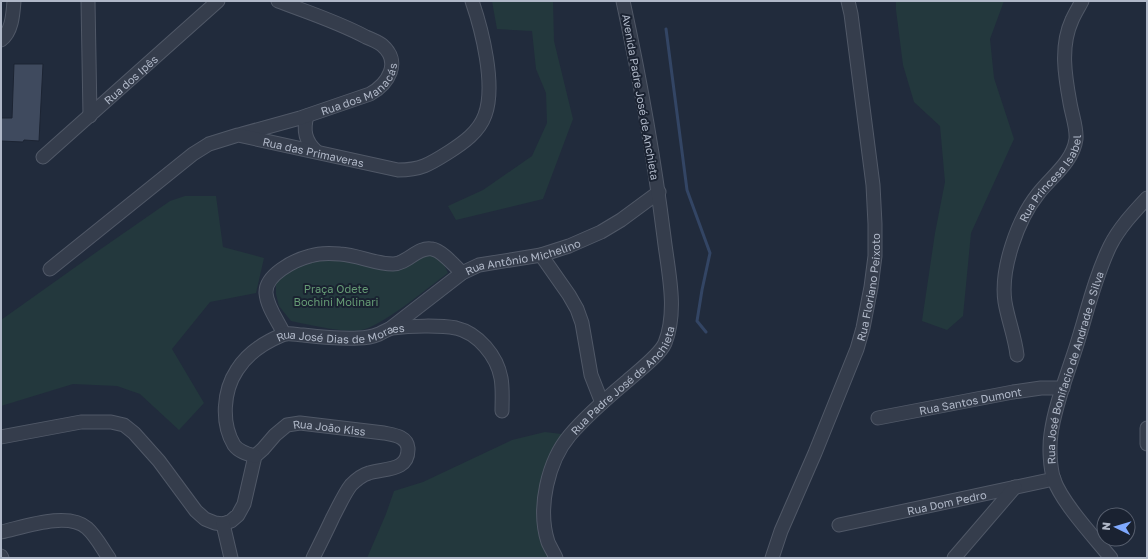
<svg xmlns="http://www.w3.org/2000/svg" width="1148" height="559" font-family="'Golos Text',sans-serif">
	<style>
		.green { fill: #23383d }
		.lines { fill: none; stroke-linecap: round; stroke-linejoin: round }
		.stream { stroke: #334564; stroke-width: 3 }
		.building { fill: #3f4a5e; stroke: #1c2433 }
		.minor-casing { stroke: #505867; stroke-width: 15 }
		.minor { stroke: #353d4c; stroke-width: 13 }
		.labels { text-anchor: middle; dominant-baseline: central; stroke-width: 4; stroke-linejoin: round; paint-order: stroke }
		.street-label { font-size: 11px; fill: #b0b8c8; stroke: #1a2231 }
		.park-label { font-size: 11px; fill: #659a74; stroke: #1a2231 }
	</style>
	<rect width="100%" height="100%" fill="#212b3c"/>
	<path class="green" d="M492,1H553L554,41L573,119L543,199L456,220L448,206L483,190L532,156L547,123L546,93L536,69L532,31L497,29Z
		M896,1H1004L990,39L994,78L1014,139L971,233L963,316L947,330L922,321L935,233L945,182L940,126L914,102L903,65L896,10Z
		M185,196H216L223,247L264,258L256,293L210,302L172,349L204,403L179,430L140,394L117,386L73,384L1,406V320L98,251L170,201Z
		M421,255H439L448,273C430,286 380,328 361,330C341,333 312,325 291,321L279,306L276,294V284L279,277L287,272L308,263L323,259H339L353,262Z
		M545,432L570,435L544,502L556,558H367L386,514L394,491L423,482L512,440Z"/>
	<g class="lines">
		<path class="stream" d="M666,29L687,190L710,253L702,290L697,321L706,332"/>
	</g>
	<path class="building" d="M14,64H43L39,141L24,140L23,142L1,141V118H12Z"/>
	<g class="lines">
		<defs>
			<g id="minor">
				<path d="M88,1L90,116"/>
				<path d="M1,40C12,32 13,14 14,1"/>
				<path d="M307,116C303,130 305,141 316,151"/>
				<path id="s1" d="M242,134L300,118L370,94C388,84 402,62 382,45C378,42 371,39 366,37C338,22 307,12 278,1"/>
				<path id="s2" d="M43,157L218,1"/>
				<path d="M541,255L569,295L577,309L582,323L591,375L602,403"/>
				<path id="s3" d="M50,269L193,154L209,144L238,135L398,170C421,170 430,164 449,152C463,143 479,132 485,115C496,85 482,30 472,1"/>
				<path id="s4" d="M391,328L462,273L479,265L541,255L569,246L601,232L621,220L659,192"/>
				<path d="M284,334C278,321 267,307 266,293C265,275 294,260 310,256C319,253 330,253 340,254C358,255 375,264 393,264C407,264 418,246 432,249C441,250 455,266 462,273"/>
				<path id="s5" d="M1017,355C1015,337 1008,320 1005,302C1000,269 1018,219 1038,194C1051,177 1073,162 1076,139C1077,128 1072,115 1070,103C1065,76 1060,46 1072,20C1075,13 1079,7 1082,1"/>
				<path id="s6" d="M878,418L1013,392L1041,388H1063"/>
				<path d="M1147,428V444"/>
				<path id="s7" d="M1,437L81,422H111L124,425L134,433L159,461L196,511L205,519L215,523L223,524L231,521L238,515L244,504L255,456L263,449L275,435L287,425L300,423L384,433C393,435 407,436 408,448C409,472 384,468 369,473C362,475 356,480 351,485C344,494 339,506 333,517C327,530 320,544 313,558"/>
				<path id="s8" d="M255,456C248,454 239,452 234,445C221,423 223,391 237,370C247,354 265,342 282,335C288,332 297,335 303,335C321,337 340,339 358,338C365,338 372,337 379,334C383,332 388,329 392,328C410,326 439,325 456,328C478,333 497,356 501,378C503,389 502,400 502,411"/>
				<path d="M223,524L231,558"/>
				<path id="s9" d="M839,525L1054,479"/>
				<path d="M1,532C24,527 68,511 87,528C96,536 102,548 109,558"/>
				<path d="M1,556L2,558"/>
				<path id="s10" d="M556,558C554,553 550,547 548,542C537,508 548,461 570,435C587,415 607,398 626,382C636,373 660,355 665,343C678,310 668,271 664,237C654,157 640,79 623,1"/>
				<path id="s11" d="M772,558L781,531L815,453L857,349L863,328L871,287L875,256V224L873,185L851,14L848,1"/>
				<path d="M954,558L1015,487"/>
				<path id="s12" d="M1111,558C1094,537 1063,504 1054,480C1050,468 1049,447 1051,434C1055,404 1068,373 1077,344C1087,312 1095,277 1110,246C1119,228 1133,213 1147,198"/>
			</g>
		</defs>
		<use href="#minor" class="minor-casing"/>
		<use href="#minor" class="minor"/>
	</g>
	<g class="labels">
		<g class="street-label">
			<text stroke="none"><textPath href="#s2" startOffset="117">Rua dos Ipês</textPath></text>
			<text stroke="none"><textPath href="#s1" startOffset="128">Rua dos Manacás</textPath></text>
			<text transform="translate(641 97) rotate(80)">Avenida Padre José de Anchieta</text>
			<text stroke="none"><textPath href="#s3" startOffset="310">Rua das Primaveras</textPath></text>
			<text stroke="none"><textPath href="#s5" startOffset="190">Rua Princesa Isabel</textPath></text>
			<text stroke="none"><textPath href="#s4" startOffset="153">Rua Antônio Michelino</textPath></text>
			<text stroke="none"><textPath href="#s11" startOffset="289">Rua Floriano Peixoto</textPath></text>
			<text stroke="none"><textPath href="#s8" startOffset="220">Rua José Dias de Moraes</textPath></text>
			<text stroke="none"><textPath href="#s12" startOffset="213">Rua José Bonifacio de Andrade e Silva</textPath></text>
			<text stroke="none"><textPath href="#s10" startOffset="208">Rua Padre José de Anchieta</textPath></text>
			<text stroke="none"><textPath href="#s6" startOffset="94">Rua Santos Dumont</textPath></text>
			<text stroke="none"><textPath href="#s7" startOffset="435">Rua João Kiss</textPath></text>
			<text stroke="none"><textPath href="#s9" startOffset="110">Rua Dom Pedro</textPath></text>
		</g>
		<g class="park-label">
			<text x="336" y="288">Praça Odete<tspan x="336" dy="13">Bochini Molinari</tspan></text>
		</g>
	</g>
	<rect width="1148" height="559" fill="none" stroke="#b0b8c8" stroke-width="4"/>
	<g transform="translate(1116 527) rotate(275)"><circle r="19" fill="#1a2231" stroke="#565e6d"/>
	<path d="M0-3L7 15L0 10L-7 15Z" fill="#7fa9fe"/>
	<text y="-6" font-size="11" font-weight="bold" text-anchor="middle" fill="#b0b8c8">N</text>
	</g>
</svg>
